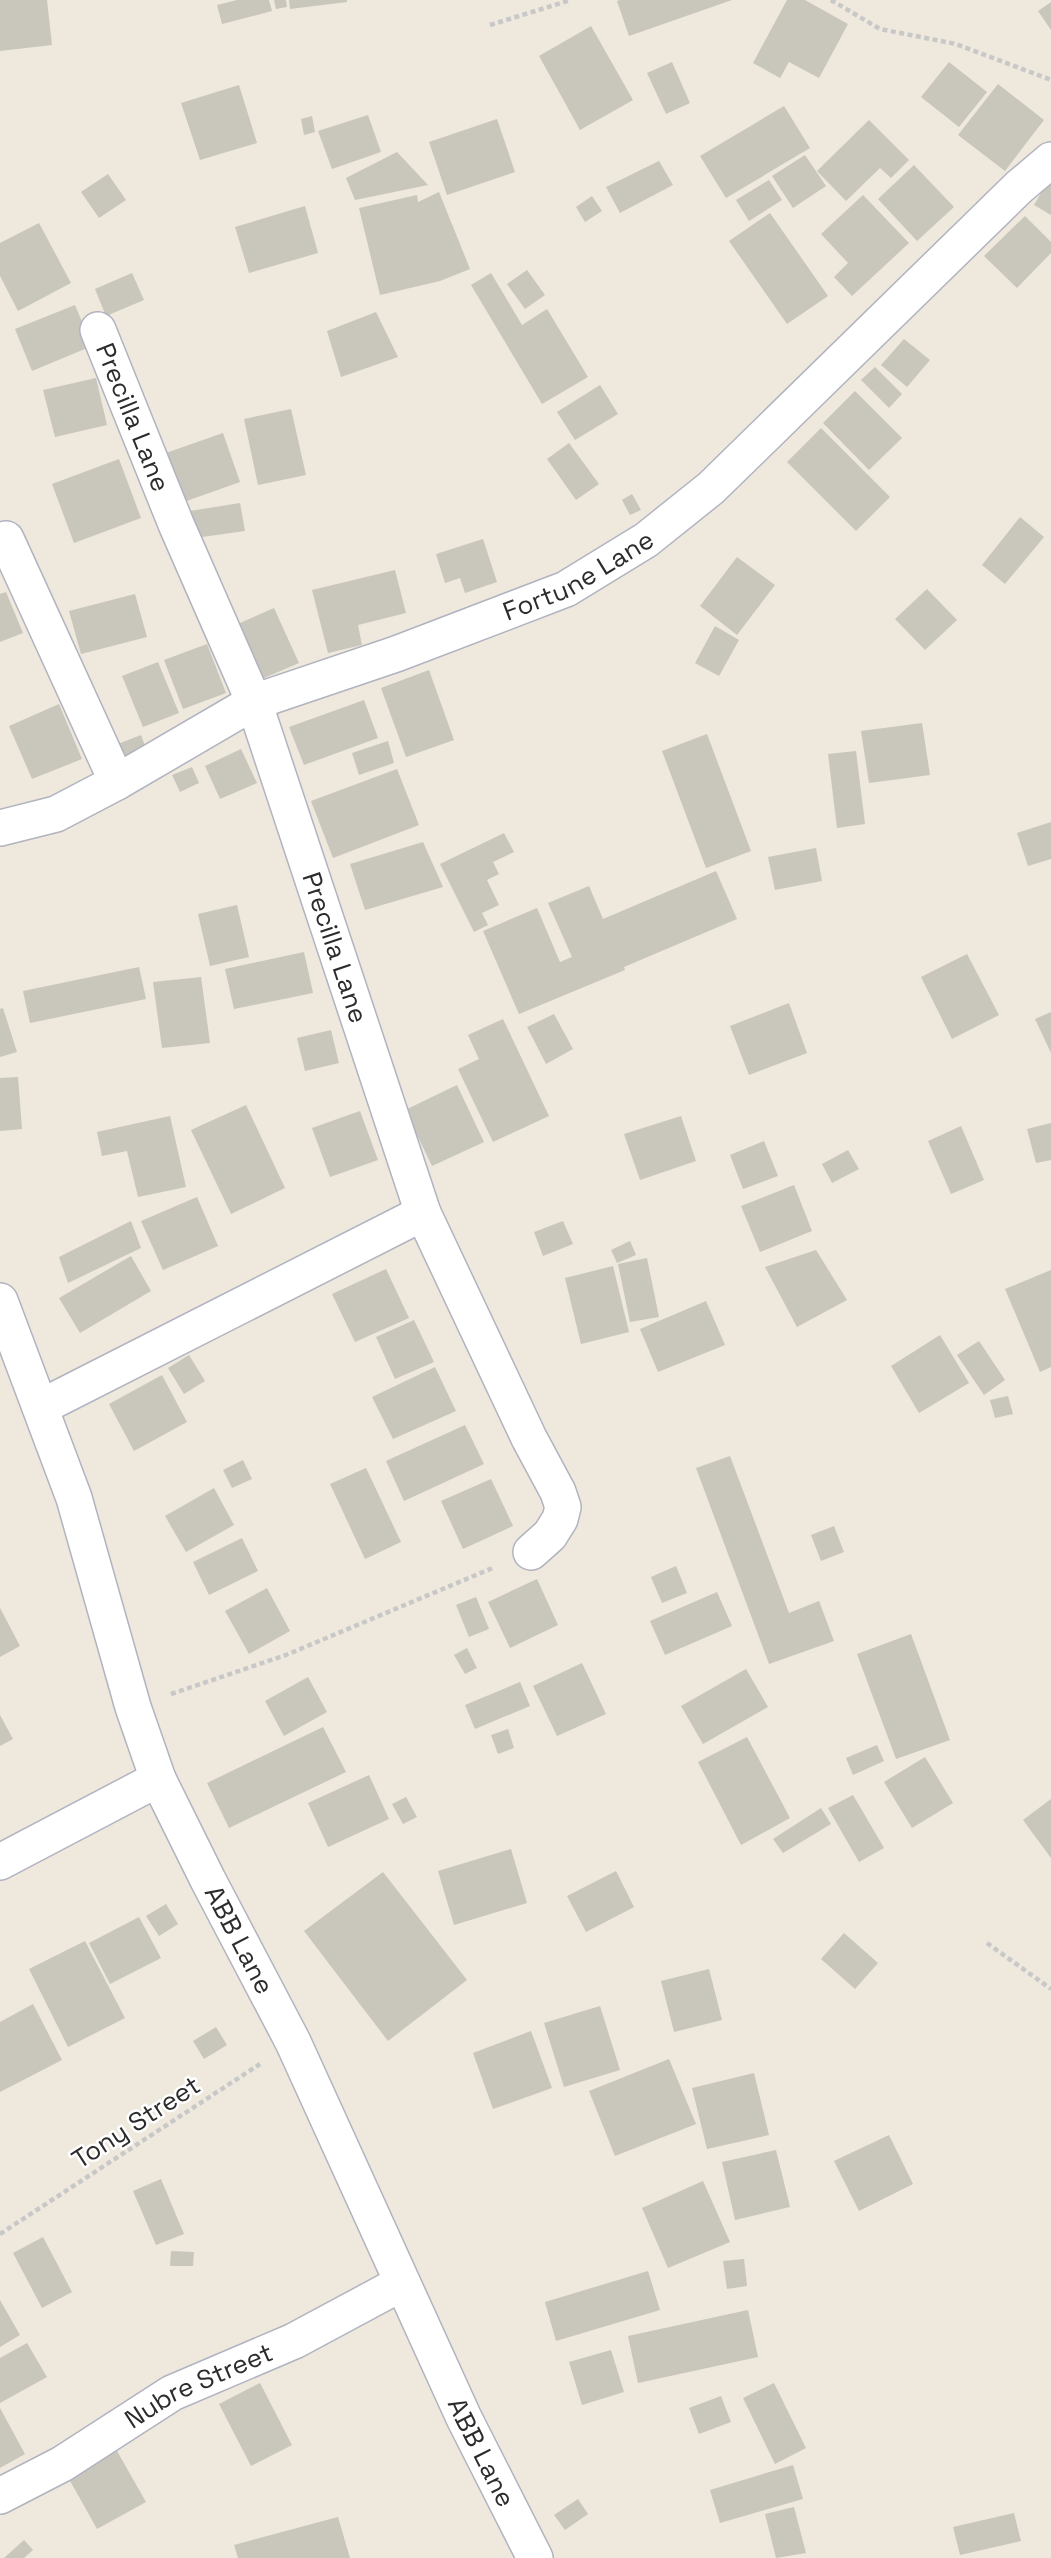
<svg xmlns="http://www.w3.org/2000/svg" width="1051" height="2558" font-family="'Space Grotesk',sans-serif">
	<style>
		.building { fill: #c9c6bb }
		.lines { fill: none; stroke-linecap: round; stroke-linejoin: round }
		.street-casing { stroke: #b1b3c0; stroke-width: 38 }
		.path { stroke: #c8c8c8; stroke-width: 4.5; stroke-dasharray: 5 3.5; stroke-linecap: butt }
		.street { stroke: #fff; stroke-width: 35 }
		.labels { text-anchor: middle; dominant-baseline: central; stroke-width: 5; stroke-linejoin: round; paint-order: stroke }
		.street-label { font-size: 26px; fill: #2c2c2c; stroke: #fff }
	</style>
	<rect width="100%" height="100%" fill="#eee8dd"/>
	<path class="building" d="M0,0H47L52,45L0,51Z
		M237,0H269L272,11L222,24L217,5Z
		M274,0H286L287,7L276,9Z
		M289,0H347V2L290,9Z
		M620,0H732L629,36L617,1Z
		M787,0H805L848,24L819,78L789,62L780,78L753,63Z
		M1051,2V30L1038,11Z
		M591,26L633,100L580,130L539,56Z
		M672,62L690,103L666,114L647,73Z
		M949,62L987,92L959,127L921,97Z
		M998,84L1044,120L1005,171L958,135Z
		M239,85L257,143L200,160L181,103Z
		M784,106L810,148L726,198L700,156Z
		M368,115L381,152L332,169L318,131Z
		M312,116L315,132L304,135L301,119Z
		M497,119L515,172L447,195L429,142Z
		M869,120L909,160L891,178L880,168L846,201L817,171Z
		M397,152L428,185L355,200L346,178Z
		M805,155L826,186L793,208L772,176Z
		M659,161L673,185L620,213L606,187Z
		M914,165L954,207L917,241L878,199Z
		M108,174L126,200L99,218L81,192Z
		M1051,176V215L1034,205Z
		M769,180L782,200L749,221L736,200Z
		M439,192L470,269L440,281L380,295L359,208L417,195L418,202Z
		M863,195L909,243L852,296L834,277L848,263L821,234Z
		M592,196L602,211L585,222L576,207Z
		M305,206L318,253L249,273L235,227Z
		M770,213L828,296L787,324L729,241Z
		M1025,216L1051,242V253L1017,288L984,256Z
		M39,223L71,283L18,311L0,276V243Z
		M527,270L545,295L525,309L507,284Z
		M132,273L144,300L106,316L95,289Z
		M491,273L522,325L547,309L588,377L542,404L471,285Z
		M75,305L92,346L32,371L15,329Z
		M376,312L398,357L341,377L327,331Z
		M904,339L930,360L907,387L881,365Z
		M875,367L902,394L889,408L861,380Z
		M96,378L107,425L55,437L43,390Z
		M600,385L618,414L575,440L557,412Z
		M855,391L902,438L869,470L823,423Z
		M291,409L306,475L258,485L244,419Z
		M821,428L890,497L856,531L787,462Z
		M223,433L240,482L181,503L163,454Z
		M569,443L599,484L576,500L547,459Z
		M119,459L141,518L74,543L52,484Z
		M632,494L641,510L630,515L622,500Z
		M240,503L245,531L195,538L190,511Z
		M1020,517L1044,537L1005,584L982,565Z
		M483,539L497,582L465,593L460,578L445,583L436,554Z
		M737,557L775,585L737,635L700,606Z
		M395,570L406,613L358,625L362,645L328,653L312,590Z
		M927,589L957,620L925,650L895,619Z
		M6,592L23,633L0,642V594Z
		M135,594L147,637L81,654L69,611Z
		M274,608L299,663L257,681L233,626Z
		M715,626L739,640L719,676L695,663Z
		M207,644L226,693L183,709L164,660Z
		M158,662L179,713L143,727L122,676Z
		M429,670L454,740L406,757L381,688Z
		M364,700L378,738L304,765L289,727Z
		M59,704L82,759L32,779L9,726Z
		M922,723L930,775L869,783L861,731Z
		M707,734L751,851L706,868L662,751Z
		M141,735L147,751L116,763L110,747Z
		M388,741L394,763L359,775L352,753Z
		M241,749L257,783L220,799L205,766Z
		M856,751L865,824L837,828L828,754Z
		M192,767L199,783L180,792L172,775Z
		M397,769L419,825L333,858L311,801Z
		M1051,822V859L1028,866L1017,833Z
		M504,833L514,852L493,862L499,874L487,880L499,905L482,913L488,925L474,932L440,864Z
		M423,842L443,887L365,910L350,864Z
		M816,848L822,881L775,890L768,857Z
		M716,871L737,919L624,967L625,970L519,1014L483,931L537,908L560,962L572,957L548,903L589,886L603,919Z
		M237,905L249,957L210,966L198,914Z
		M304,952L313,993L234,1009L225,969Z
		M967,954L999,1015L952,1039L921,977Z
		M139,967L146,999L30,1023L23,991Z
		M201,977L210,1043L162,1048L153,982Z
		M789,1003L807,1053L749,1075L730,1026Z
		M3,1008L17,1052L0,1057V1009Z
		M1051,1012V1053L1035,1019Z
		M554,1014L573,1049L546,1064L527,1027Z
		M503,1019L549,1116L493,1142L458,1069L479,1059L468,1035Z
		M331,1030L339,1063L305,1071L297,1038Z
		M18,1077L22,1129L0,1131V1078Z
		M457,1085L484,1142L432,1166L405,1110Z
		M246,1105L285,1188L231,1214L191,1130Z
		M360,1111L378,1160L330,1177L312,1128Z
		M170,1116L186,1187L138,1197L127,1151L102,1156L97,1132Z
		M681,1116L696,1161L640,1180L624,1134Z
		M1051,1123V1160L1036,1163L1027,1129Z
		M961,1126L984,1180L951,1194L928,1141Z
		M764,1141L778,1176L743,1189L730,1155Z
		M848,1150L859,1169L832,1183L822,1164Z
		M794,1185L812,1231L760,1252L741,1206Z
		M197,1197L218,1246L163,1270L141,1221Z
		M131,1221L141,1248L68,1283L59,1257Z
		M563,1221L573,1244L543,1256L534,1232Z
		M630,1241L636,1255L617,1263L611,1250Z
		M816,1250L847,1300L797,1327L765,1267Z
		M131,1256L151,1291L80,1333L59,1298Z
		M647,1258L659,1317L630,1322L618,1264Z
		M613,1266L629,1332L581,1344L565,1278Z
		M386,1269L409,1318L355,1342L332,1294Z
		M1051,1270V1367L1040,1372L1005,1289Z
		M706,1301L725,1345L658,1372L640,1329Z
		M414,1320L434,1362L395,1379L376,1337Z
		M940,1335L969,1383L919,1413L891,1366Z
		M979,1341L1005,1380L984,1395L957,1355Z
		M189,1355L205,1381L184,1394L168,1368Z
		M435,1367L456,1411L393,1439L372,1397Z
		M162,1375L187,1422L134,1451L109,1404Z
		M1008,1396L1013,1414L995,1418L990,1400Z
		M465,1425L484,1464L404,1501L386,1461Z
		M730,1456L789,1613L819,1601L834,1641L769,1664L696,1468Z
		M243,1460L252,1479L232,1488L223,1470Z
		M366,1468L401,1542L365,1559L330,1484Z
		M491,1479L513,1526L463,1549L441,1501Z
		M214,1488L234,1525L186,1552L165,1516Z
		M834,1526L844,1552L821,1561L811,1535Z
		M242,1538L258,1571L209,1595L193,1562Z
		M676,1566L687,1593L662,1603L651,1577Z
		M537,1579L558,1625L510,1648L488,1602Z
		M267,1588L290,1631L249,1654L225,1611Z
		M717,1592L732,1626L665,1655L650,1621Z
		M476,1597L489,1629L469,1637L456,1605Z
		M0,1608L20,1646L0,1657Z
		M911,1634L950,1740L896,1759L857,1654Z
		M467,1648L477,1668L465,1674L454,1655Z
		M582,1663L606,1714L557,1736L533,1686Z
		M746,1669L768,1707L703,1744L681,1706Z
		M308,1677L327,1712L284,1736L265,1701Z
		M520,1682L530,1706L475,1729L465,1705Z
		M0,1715L13,1739L0,1746Z
		M323,1727L346,1772L229,1828L207,1783Z
		M508,1729L514,1748L498,1754L491,1735Z
		M747,1737L790,1818L741,1845L698,1762Z
		M877,1745L884,1761L853,1775L846,1758Z
		M925,1757L953,1803L912,1828L884,1782Z
		M369,1775L389,1819L328,1847L308,1803Z
		M853,1795L884,1848L859,1862L828,1808Z
		M406,1797L417,1817L403,1824L392,1804Z
		M1051,1799V1858L1023,1820Z
		M821,1808L831,1824L783,1853L773,1839Z
		M511,1849L527,1903L454,1925L438,1871Z
		M616,1871L634,1907L586,1932L567,1896Z
		M383,1872L467,1980L388,2041L304,1931Z
		M166,1904L178,1924L159,1936L146,1916Z
		M139,1917L161,1958L110,1984L89,1943Z
		M844,1933L878,1963L855,1989L821,1959Z
		M85,1941L125,2018L68,2047L29,1969Z
		M709,1969L722,2020L674,2032L661,1981Z
		M33,2004L62,2060L0,2092V2022Z
		M600,2006L620,2070L564,2087L544,2023Z
		M216,2027L227,2045L204,2059L193,2041Z
		M531,2031L552,2088L493,2109L473,2053Z
		M669,2059L696,2124L615,2156L589,2091Z
		M754,2073L769,2135L707,2149L692,2088Z
		M889,2135L913,2184L859,2211L834,2161Z
		M776,2150L790,2207L735,2220L722,2162Z
		M161,2179L184,2234L156,2245L133,2191Z
		M703,2181L730,2242L668,2268L642,2208Z
		M43,2237L72,2292L42,2308L13,2253Z
		M171,2251L194,2252L193,2266H170Z
		M744,2259L747,2286L727,2289L723,2261Z
		M648,2271L660,2310L556,2341L545,2302Z
		M0,2300L20,2335L0,2347Z
		M748,2310L758,2357L638,2383L628,2336Z
		M27,2343L47,2377L0,2403V2358Z
		M611,2350L624,2392L582,2405L569,2362Z
		M260,2383L292,2445L251,2466L219,2404Z
		M774,2383L806,2448L775,2464L743,2398Z
		M721,2396L731,2422L699,2434L689,2408Z
		M0,2408L25,2454L0,2468Z
		M113,2444L146,2502L97,2529L64,2470Z
		M793,2465L803,2499L720,2523L710,2490Z
		M578,2499L588,2514L565,2530L554,2515Z
		M794,2507L806,2553L776,2558L765,2514Z
		M1014,2513L1021,2541L960,2555L953,2527Z
		M338,2517L350,2558H238L234,2545Z
		M24,2540L33,2550L24,2558H4Z"/>
	<g class="lines">
		<defs>
			<g id="street">
				<path id="s1" d="M98,330L176,524L254,702L423,1213L529,1438L558,1492L563,1507L560,1519L550,1535L531,1552"/>
				<path d="M6,539L117,782"/>
				<path id="s2" d="M0,828L56,814L117,782L254,702L396,654L566,589L646,540L711,488L1019,187L1051,160"/>
				<path id="s3" d="M0,1301L74,1498L133,1707L158,1779L208,1880L293,2042L464,2418L535,2558"/>
				<path d="M41,1407L423,1213"/>
				<path d="M0,1862L158,1779"/>
				<path id="s4" d="M0,2496L62,2464L172,2393L294,2341L402,2283"/>
			</g>
		</defs>
		<use href="#street" class="street-casing"/>
		<path class="path" d="M831,0L880,29L956,44L1051,80
			M490,25L571,0
			M171,1694L286,1655L495,1567
			M987,1943L1051,1989
			M0,2234L260,2064"/>
		<use href="#street" class="street"/>
	</g>
	<g class="labels">
		<g class="street-label">
			<text stroke="none"><textPath href="#s1" startOffset="94">Precilla Lane</textPath></text>
			<text stroke="none"><textPath href="#s2" startOffset="634">Fortune Lane</textPath></text>
			<text stroke="none"><textPath href="#s1" startOffset="662">Precilla Lane</textPath></text>
			<text stroke="none"><textPath href="#s3" startOffset="684">ABB Lane</textPath></text>
			<text transform="translate(136 2122) rotate(-33)">Tony Street</text>
			<text stroke="none"><textPath href="#s4" startOffset="228">Nubre Street</textPath></text>
			<text stroke="none"><textPath href="#s3" startOffset="1251">ABB Lane</textPath></text>
		</g>
	</g>
</svg>
